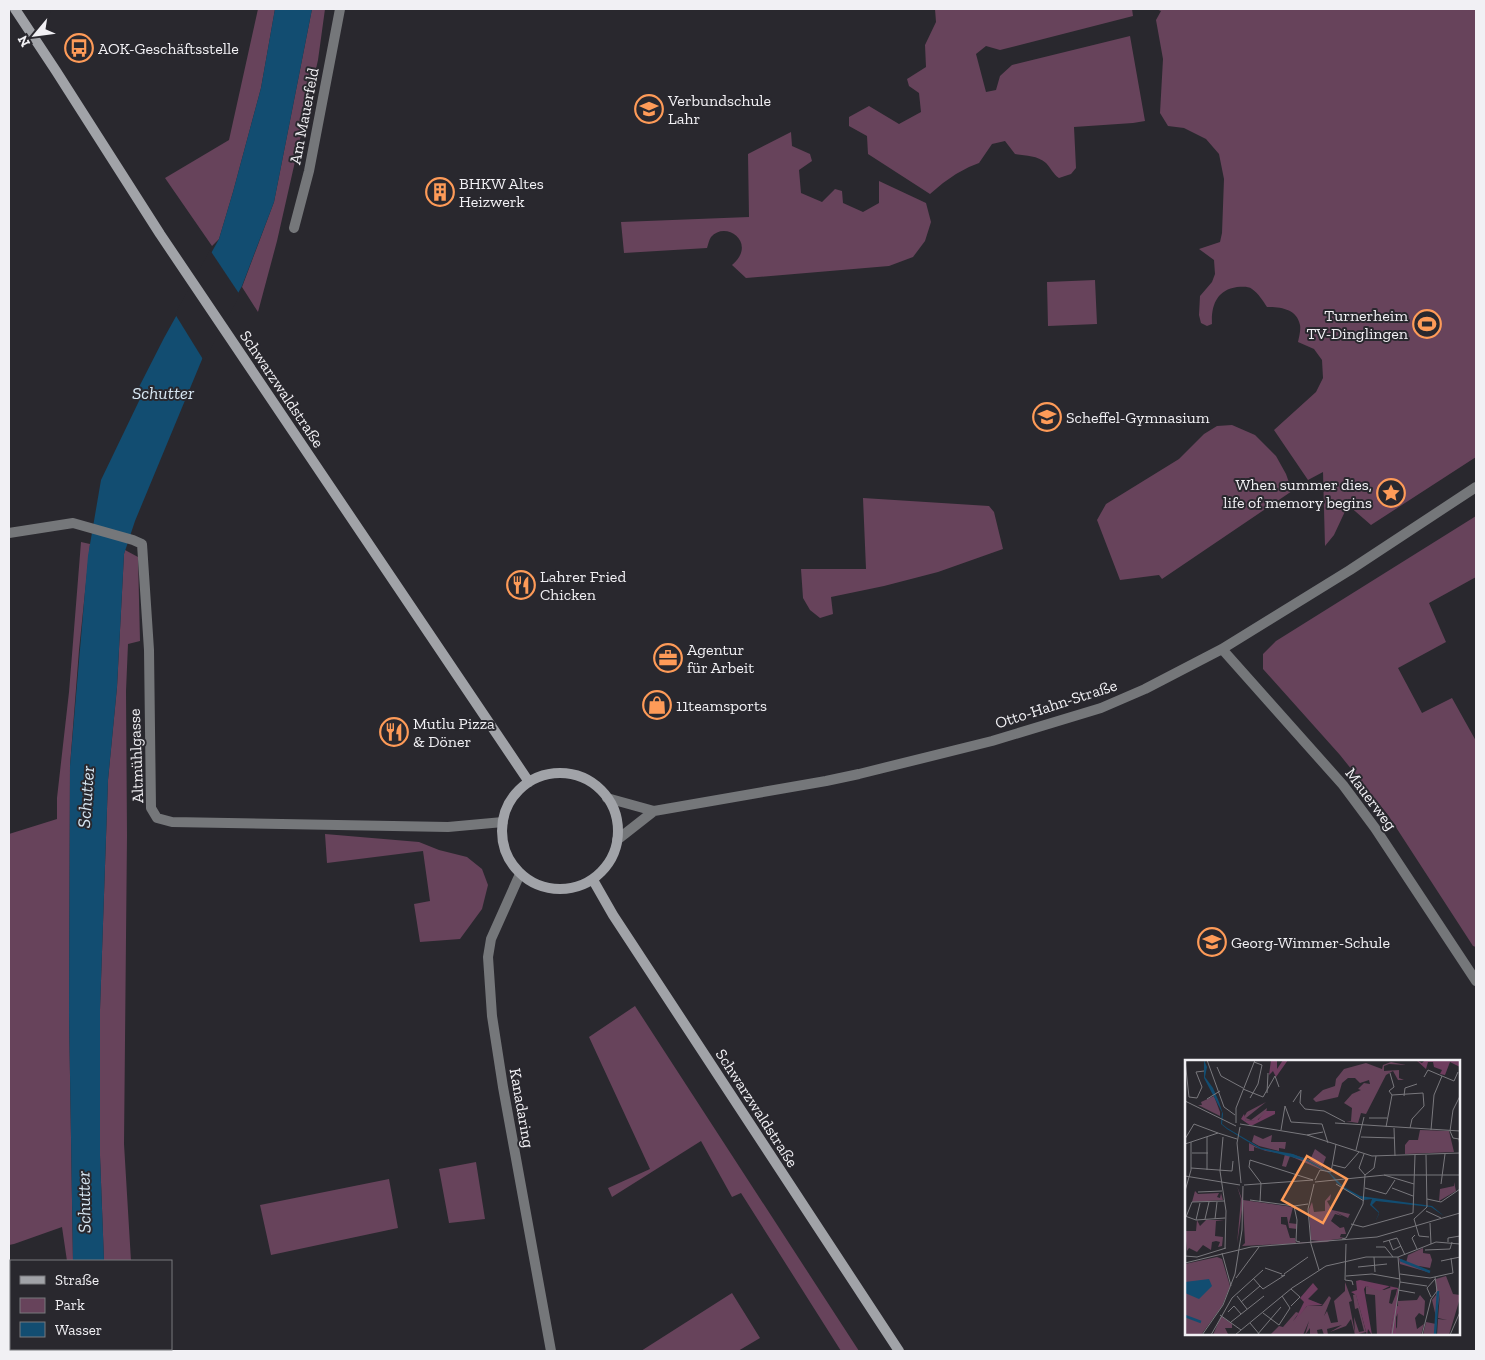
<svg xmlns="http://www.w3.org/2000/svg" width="1485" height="1360" font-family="'Zilla Slab',serif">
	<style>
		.green { fill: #67435b }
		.water { fill: #124d71 }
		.pier { fill: #29282e }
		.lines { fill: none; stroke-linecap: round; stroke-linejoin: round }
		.street { stroke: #75777a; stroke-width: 10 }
		.secondary { stroke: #a1a3a8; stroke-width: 10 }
		.labels { text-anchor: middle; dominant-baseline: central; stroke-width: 4; stroke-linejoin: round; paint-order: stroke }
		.poi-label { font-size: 16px; fill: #f1f0f4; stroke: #29282e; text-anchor: start }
		.street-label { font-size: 16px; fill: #f1f0f4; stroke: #29282e }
		.water-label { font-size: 18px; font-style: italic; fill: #d8e7f3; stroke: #29282e }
		.inset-river { fill: none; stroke: #124d71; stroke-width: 2.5 }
		.inset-road { fill: none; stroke: #79787d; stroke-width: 1 }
		.view { fill: #fe9b58; fill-opacity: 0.15; stroke: #fe9b58; stroke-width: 2.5 }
		.inset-edge { fill: none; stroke: #f1f0f4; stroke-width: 2.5 }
	</style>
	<rect width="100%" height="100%" fill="#29282e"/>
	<path class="green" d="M258,9H275L261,88L233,192L219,239L212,246L165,178L229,140Z
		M312,9H325L318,60L277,241L258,312L242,287L274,202Z
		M935,9H1132L1133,16L1000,50L986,46L976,54L986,92L996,90L1000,76L1012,65L1130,36L1145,121L1133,123L1074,127L1076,168L1071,174L1059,178C1053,174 1051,168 1046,163C1037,155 1026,156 1015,154L1005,141L992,144L979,163L969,167L956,174L943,183L930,194L868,154L867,136L849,126V117L869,106L899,124L921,112L919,93L909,86L907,79L926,67L925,45L936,22Z
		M1156,9H1476V457L1371,525L1348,505L1334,535L1325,546L1323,472L1308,480L1274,430L1316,392L1323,378L1322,360L1314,349L1298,342C1299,337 1301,330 1300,325C1297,309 1281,307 1267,307C1263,301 1259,294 1252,289C1248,286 1242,287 1237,287C1217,290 1211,305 1212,324L1207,326L1201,323L1199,315L1200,296L1212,282L1215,274L1214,260L1199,249L1220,242L1222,233L1224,179L1219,154L1206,139L1184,128L1168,126L1160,113L1163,59L1156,20L1161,11Z
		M791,132L792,146L810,154L812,161L799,170L801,193L822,202L835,189L842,191L843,203L863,212L879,203V181L926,203L931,222L925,241L913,257L889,266L746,278L732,265C758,243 726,220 711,237C709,240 708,245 707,248L624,253L621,222L749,217L748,154Z
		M1095,280L1097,324L1048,326L1047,282Z
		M1232,425L1255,435L1276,456L1286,474L1292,491L1162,579L1159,575L1120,580L1097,520L1106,504L1179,459L1204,434L1217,426Z
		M863,498L989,506L994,512L1003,549L938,572L884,586L831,597L833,614L820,618L810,610L803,598L801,569H866Z
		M1476,516V577L1429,603L1446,642L1398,668L1422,713L1452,698L1476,741V947L1473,946L1388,815L1340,755L1263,669V654L1276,641Z
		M81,542L90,544L79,650L70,766L69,1013L73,1261H67L62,1227L14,1244L9,1245V834L57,819V798L69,692Z
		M125,550L138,557L140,641L128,644L126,691L127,835L124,1144L131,1261H104L100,1156V1009L108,780L117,687L124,554Z
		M325,834L419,842L439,850L467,857L482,869L488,885L482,909L460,939L420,942L414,904L430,901L423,851L327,863Z
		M635,1006L859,1351H841L741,1193L732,1197L701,1141L612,1197L608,1188L650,1169L589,1037Z
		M476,1162L485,1219L449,1223L439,1169Z
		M389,1179L398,1228L271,1255L260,1205Z
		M732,1293L760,1338L738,1351H641Z"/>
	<path class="water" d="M275,9H312L274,202L242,286L203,357L135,521L124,554L117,687L108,780L100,1009V1156L104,1261H73L69,1013L70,766L88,556L101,480L139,401V387L164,338L219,239L233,192L261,88Z"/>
	<path class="pier" d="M210,250L240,295L204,361L175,314Z"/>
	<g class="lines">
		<path class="street" d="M294,228L309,171L340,9
			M9,533L73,523L133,540L142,544L149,650L151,808L157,818L172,822L448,827L503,822
			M1222,649L1343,785L1375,828L1476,981
			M607,798L654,811L826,781L859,774L992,741L1101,708L1145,689L1222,649L1350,570L1476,487
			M617,840L654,811
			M520,874L491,939L488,957L492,1016L503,1087L551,1351"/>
		<path class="secondary" d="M15,9L56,71L160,234L529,782
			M502 831a58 58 0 1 1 116 0a58 58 0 1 1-116 0Z
			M593,880L613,915L899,1351"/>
	</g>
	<defs>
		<symbol id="bus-ring" viewBox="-11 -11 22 22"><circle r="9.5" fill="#29282e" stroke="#fe9b58" stroke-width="1.5"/><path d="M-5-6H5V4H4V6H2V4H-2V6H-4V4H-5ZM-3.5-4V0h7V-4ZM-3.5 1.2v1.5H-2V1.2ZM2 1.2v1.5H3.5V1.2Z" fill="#fe9b58"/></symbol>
		<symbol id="school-ring" viewBox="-11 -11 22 22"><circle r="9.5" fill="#29282e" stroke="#fe9b58" stroke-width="1.5"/><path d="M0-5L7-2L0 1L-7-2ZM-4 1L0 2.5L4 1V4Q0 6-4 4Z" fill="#fe9b58"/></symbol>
		<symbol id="building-ring" viewBox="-11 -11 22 22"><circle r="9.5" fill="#29282e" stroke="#fe9b58" stroke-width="1.5"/><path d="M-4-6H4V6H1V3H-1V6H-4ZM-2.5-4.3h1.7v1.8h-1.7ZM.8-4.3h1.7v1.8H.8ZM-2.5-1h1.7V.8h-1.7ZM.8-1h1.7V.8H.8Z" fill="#fe9b58"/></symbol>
		<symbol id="stadium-ring" viewBox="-11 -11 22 22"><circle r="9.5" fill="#29282e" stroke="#fe9b58" stroke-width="1.5"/><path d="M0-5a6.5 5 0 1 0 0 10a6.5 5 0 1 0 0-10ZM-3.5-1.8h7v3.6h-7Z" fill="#fe9b58"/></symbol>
		<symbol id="sight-ring" viewBox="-11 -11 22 22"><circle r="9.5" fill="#29282e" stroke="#fe9b58" stroke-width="1.5"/><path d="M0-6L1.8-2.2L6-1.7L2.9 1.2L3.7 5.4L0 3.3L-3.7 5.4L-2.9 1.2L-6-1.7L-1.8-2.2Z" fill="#fe9b58"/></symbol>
		<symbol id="restaurant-ring" viewBox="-11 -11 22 22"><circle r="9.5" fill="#29282e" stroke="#fe9b58" stroke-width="1.5"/><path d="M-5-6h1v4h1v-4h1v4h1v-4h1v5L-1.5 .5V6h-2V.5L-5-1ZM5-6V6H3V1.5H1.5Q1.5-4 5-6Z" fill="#fe9b58"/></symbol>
		<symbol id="office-ring" viewBox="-11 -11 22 22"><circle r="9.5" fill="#29282e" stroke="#fe9b58" stroke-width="1.5"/><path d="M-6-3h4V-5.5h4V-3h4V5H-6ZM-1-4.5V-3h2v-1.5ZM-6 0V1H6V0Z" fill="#fe9b58"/></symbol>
		<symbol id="shop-ring" viewBox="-11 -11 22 22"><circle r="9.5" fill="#29282e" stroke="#fe9b58" stroke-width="1.5"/><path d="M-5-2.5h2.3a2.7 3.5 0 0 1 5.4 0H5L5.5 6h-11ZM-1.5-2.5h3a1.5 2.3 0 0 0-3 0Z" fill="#fe9b58"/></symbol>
	</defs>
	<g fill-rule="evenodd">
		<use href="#bus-ring" x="63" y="32" width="32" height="32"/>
		<use href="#school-ring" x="633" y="93" width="32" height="32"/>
		<use href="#building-ring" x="424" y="176" width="32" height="32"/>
		<use href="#stadium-ring" x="1411" y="308" width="32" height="32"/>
		<use href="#school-ring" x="1031" y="401" width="32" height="32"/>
		<use href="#sight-ring" x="1375" y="477" width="32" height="32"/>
		<use href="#restaurant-ring" x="505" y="569" width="32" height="32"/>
		<use href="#office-ring" x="652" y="642" width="32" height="32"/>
		<use href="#shop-ring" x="641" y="689" width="32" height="32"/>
		<use href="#restaurant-ring" x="378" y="716" width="32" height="32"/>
		<use href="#school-ring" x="1196" y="926" width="32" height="32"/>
	</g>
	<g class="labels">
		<g class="poi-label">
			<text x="98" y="48">AOK-Geschäftsstelle</text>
			<text x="668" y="100">Verbundschule<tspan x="668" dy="18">Lahr</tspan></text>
			<text x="459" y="183">BHKW Altes<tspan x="459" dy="18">Heizwerk</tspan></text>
			<text x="1408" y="315" text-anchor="end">Turnerheim<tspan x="1408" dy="18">TV-Dinglingen</tspan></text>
			<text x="1066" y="417">Scheffel-Gymnasium</text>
			<text x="1372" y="484" text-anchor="end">When summer dies,<tspan x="1372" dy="18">life of memory begins</tspan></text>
			<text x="540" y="576">Lahrer Fried<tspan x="540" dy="18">Chicken</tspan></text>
			<text x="687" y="649">Agentur<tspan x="687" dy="18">für Arbeit</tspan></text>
			<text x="676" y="705">11teamsports</text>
			<text x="413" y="723">Mutlu Pizza<tspan x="413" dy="18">&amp; Döner</tspan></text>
			<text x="1231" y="942">Georg-Wimmer-Schule</text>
		</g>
		<g class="street-label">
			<text transform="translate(304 116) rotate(-79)">Am Mauerfeld</text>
			<text transform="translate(282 389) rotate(56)">Schwarzwaldstraße</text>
			<text transform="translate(1056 704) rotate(-18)">Otto-Hahn-Straße</text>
			<text transform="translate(136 756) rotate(-92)">Altmühlgasse</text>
			<text transform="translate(1371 799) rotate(53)">Mauerweg</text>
			<text transform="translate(522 1108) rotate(80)">Kanadaring</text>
			<text transform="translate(757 1108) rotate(57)">Schwarzwaldstraße</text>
		</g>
		<g class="water-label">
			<text x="163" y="393">Schutter</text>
			<text transform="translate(86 797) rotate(-86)">Schutter</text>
			<text transform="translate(84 1202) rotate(-91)">Schutter</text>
		</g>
	</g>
	<g transform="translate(1185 1060)">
		<rect width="275" height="275" fill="#29282e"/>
		<path d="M206,2L221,5L204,4L199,6V11L214,10V18L219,20H213L208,11L201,15L181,54L176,53L173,63L161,61H166L167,48L159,43L167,34L176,30L173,29L179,23L185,24L184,20L175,23L170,18H163L157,23L153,37L131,42L128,39L138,30L150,26L151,19L159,9L181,3L197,9L198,5ZM29,36L35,52V56L13,45H17L16,42ZM81,42L61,58L66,60L82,48L81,53L72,60L61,61L59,57L62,52ZM235,70L264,71L269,92L220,94V85L224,80H233ZM69,75L78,79L87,75L86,82H101L100,89L94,88V91L74,86L67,82ZM53,77L75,89L106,95L122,101L144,113L105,96L101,107L97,106L100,94L81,91L69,87V91H64V83ZM130,89L141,97L137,107L145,112L123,100L100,92L125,100ZM269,122L271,131L254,141L255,129L269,126ZM52,126L57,139L58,127V140L108,147L104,163L112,164V169L104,168L102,157H96V164L101,165L105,178H110L111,183L134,181L126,180L124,149L127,142L129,152L140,151V141L146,134L145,140L142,141L147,150L165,154L163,158L150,152L157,156L150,154L146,161L155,168L159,167L161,174H156L155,177L160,178L139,181L148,180L142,182L57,186L60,183L58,143L52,184L56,139ZM10,131L13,134L34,133L32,137L35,138L36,133L38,140L7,142ZM12,160L15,166L21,160H39L31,161L30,176L38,177L37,186L33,187L35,182L31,181L27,182L26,190L18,185L12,192L4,188L2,191L0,171H11ZM238,188V193L245,194L247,200L245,208L234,206L231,207L246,213L215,204L214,198L221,203L223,195ZM32,197L37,199L45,226L37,246L16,275H0V204ZM261,216L268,234L275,235V238L264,275H252L253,259L262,260L253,258L255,234L251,257L247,240L251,235V219ZM160,222L167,241L164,242L170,273L169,257L174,272L179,271L173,248L170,249L168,235L171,234L181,272L170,275L166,259L161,266L145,272L157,265L142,269L143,275H139L137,269L132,270L133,275H125V268L120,275L124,261L118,275L86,274L94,266L98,267L111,252L114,253L108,261L122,246H137L144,236L146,238L139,256L142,251L146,263L153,262L149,241L160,231ZM181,226L199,230L207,227L204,243L207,244L213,229L205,275H192L190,235L181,234ZM235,235L240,241L239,256L234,253L230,258L232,269L239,264L236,275L208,274L212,267L213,241L232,240ZM36,256L47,264V268H40L43,274L28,275ZM241,262L251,264L250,275H238Z" fill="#67435b"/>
		<path d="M86,0L92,1V9L98,0H103L91,17L88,11L84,15ZM231,0L237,3L240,0H275V7L265,2L260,15L255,14L257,10L249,7L248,2H243L241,9ZM81,51H90V54L66,66L56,59L59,54L61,61L70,60L71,58L72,57L73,60ZM175,220L213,228L212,246L216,247L211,257V275H205L212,229L206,230L205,226L195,231L181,226L179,229L187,275L183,269L182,275L171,235L166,232L172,230L171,221ZM128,223L133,229L123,239L138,245L122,246L109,262L119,242L115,238Z" fill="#6f3d5f"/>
		<path d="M19,0L22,7L20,17L28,28L34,42L38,54L37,64L42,68L76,88L108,94L123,100L144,112L159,127L175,136L247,146L259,156L246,147L191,141L187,145L194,152V154L190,162L194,153L185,145L187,139L179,140L164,132L152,123L144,113L122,101L75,89L42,69L36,64L37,52L19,18ZM24,219L27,226L14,239L0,233V222Z" fill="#124d71"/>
		<path class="inset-river" d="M215,200L245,212M0,256L16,262M250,275L253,231"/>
		<path class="inset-road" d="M0,0L4,37L12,38L17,27L11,12L19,11M22,0L39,47L50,55M32,7L36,16L58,28M257,16L269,21L273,12M239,17L243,10L257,16L249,35L246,70M58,29L78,37L90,16L94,27M82,33L83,13M207,35L238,33L239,46L227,59L225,68M219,36L220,28L232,24M275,36L268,50L265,71L268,78L274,79L275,87M65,38L73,24L77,5L69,2M22,39L35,31M0,41L51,66M108,42L116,30L115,43L120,49L139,51L160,62M100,46L106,62L137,64L143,83M184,58H202M51,63V48L70,0M150,63L275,71M55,64L122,75L187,96L275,93M55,67L52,83L56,123M201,67L207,35L204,31L209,27L205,13M209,68L210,96M96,70L100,46M122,75L138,72M22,77V110M38,77L35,111L41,151L40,188M176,77L210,78M0,79L9,64L33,73M0,84L33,73L52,79M171,90L179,57M7,93H23M179,94L174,108L180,115M241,95L242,147L229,159L234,176L244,177M148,105L160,108L174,92M6,108L47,111L48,101M199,115L229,124M0,116L55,125M130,120L135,110L146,112L151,84M130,122L200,115H275M129,124L123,149L126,184L134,210M151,124L179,141M256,124L260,94M59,125L128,120M180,128L201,134L210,120M207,128L228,136M0,131L6,110V82M13,132L37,131M242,139L256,142L275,129M65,140L109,146M75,142L76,123L64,107L65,100L128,120M241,151L256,158M0,156L11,160L40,158M1,157L7,142L39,141M20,159L24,142M30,159L32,142M11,160L15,143M245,163L246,184M166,164L178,167L228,153L230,95M230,175L227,178L232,189M157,179L161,178L178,144L180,115L189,108L191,96M204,180L208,190L216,186M115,182L111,181L112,160L109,146L123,144M198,182L212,178L220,195M263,182V178L275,176M161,184L160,220L167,221L168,225M191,187H200L208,197M240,190L265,189L267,182M37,193L46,226M0,196L12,197L41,188M189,197L190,212M256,201L275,197M0,203L66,187L192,177L275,153M173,207L202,204M80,208L97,214M99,214L123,197M215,214L245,218L263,214L268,213L266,198M161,216L187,214L215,219M51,218L74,187M215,222L242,226M75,226L78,229L100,215L96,216M213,230L230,233M52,236L62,249M246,237L242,228L250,219M56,242L75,226L68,218M106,246L115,237L106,229M43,252L49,246L56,254M78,253L94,265L105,248L97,236M35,255L56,270M46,262L79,236M65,263L75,275M17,275L38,245L50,214L57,170L58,126M26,275L47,238L78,210M50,275L107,228L141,206L181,197H213L251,182L275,184M72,275L96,247M207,275L215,222L213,197M237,275L246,239L252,231L250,217M265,275L275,252"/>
		<path class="view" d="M122,96L162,119L138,163L97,140Z"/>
		<rect width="275" height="275" class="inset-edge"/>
	</g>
	<rect width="1485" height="1360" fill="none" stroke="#f1f0f4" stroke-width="20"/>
	<rect x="10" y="1260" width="162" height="90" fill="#29282e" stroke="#79787d"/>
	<rect x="20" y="1276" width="25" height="8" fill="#a1a3a8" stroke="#79787d"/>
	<text x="55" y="1285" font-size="15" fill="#f1f0f4">Straße</text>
	<rect x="20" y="1298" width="25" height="15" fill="#67435b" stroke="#79787d"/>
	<text x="55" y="1310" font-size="15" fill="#f1f0f4">Park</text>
	<rect x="20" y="1322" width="25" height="15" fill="#124d71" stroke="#79787d"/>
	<text x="55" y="1335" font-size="15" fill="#f1f0f4">Wasser</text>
	<g transform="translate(35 35) rotate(241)" stroke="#29282e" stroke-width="4" paint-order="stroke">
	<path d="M0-4L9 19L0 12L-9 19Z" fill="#f1f0f4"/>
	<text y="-8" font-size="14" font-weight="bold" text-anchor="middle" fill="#f1f0f4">N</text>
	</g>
</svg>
